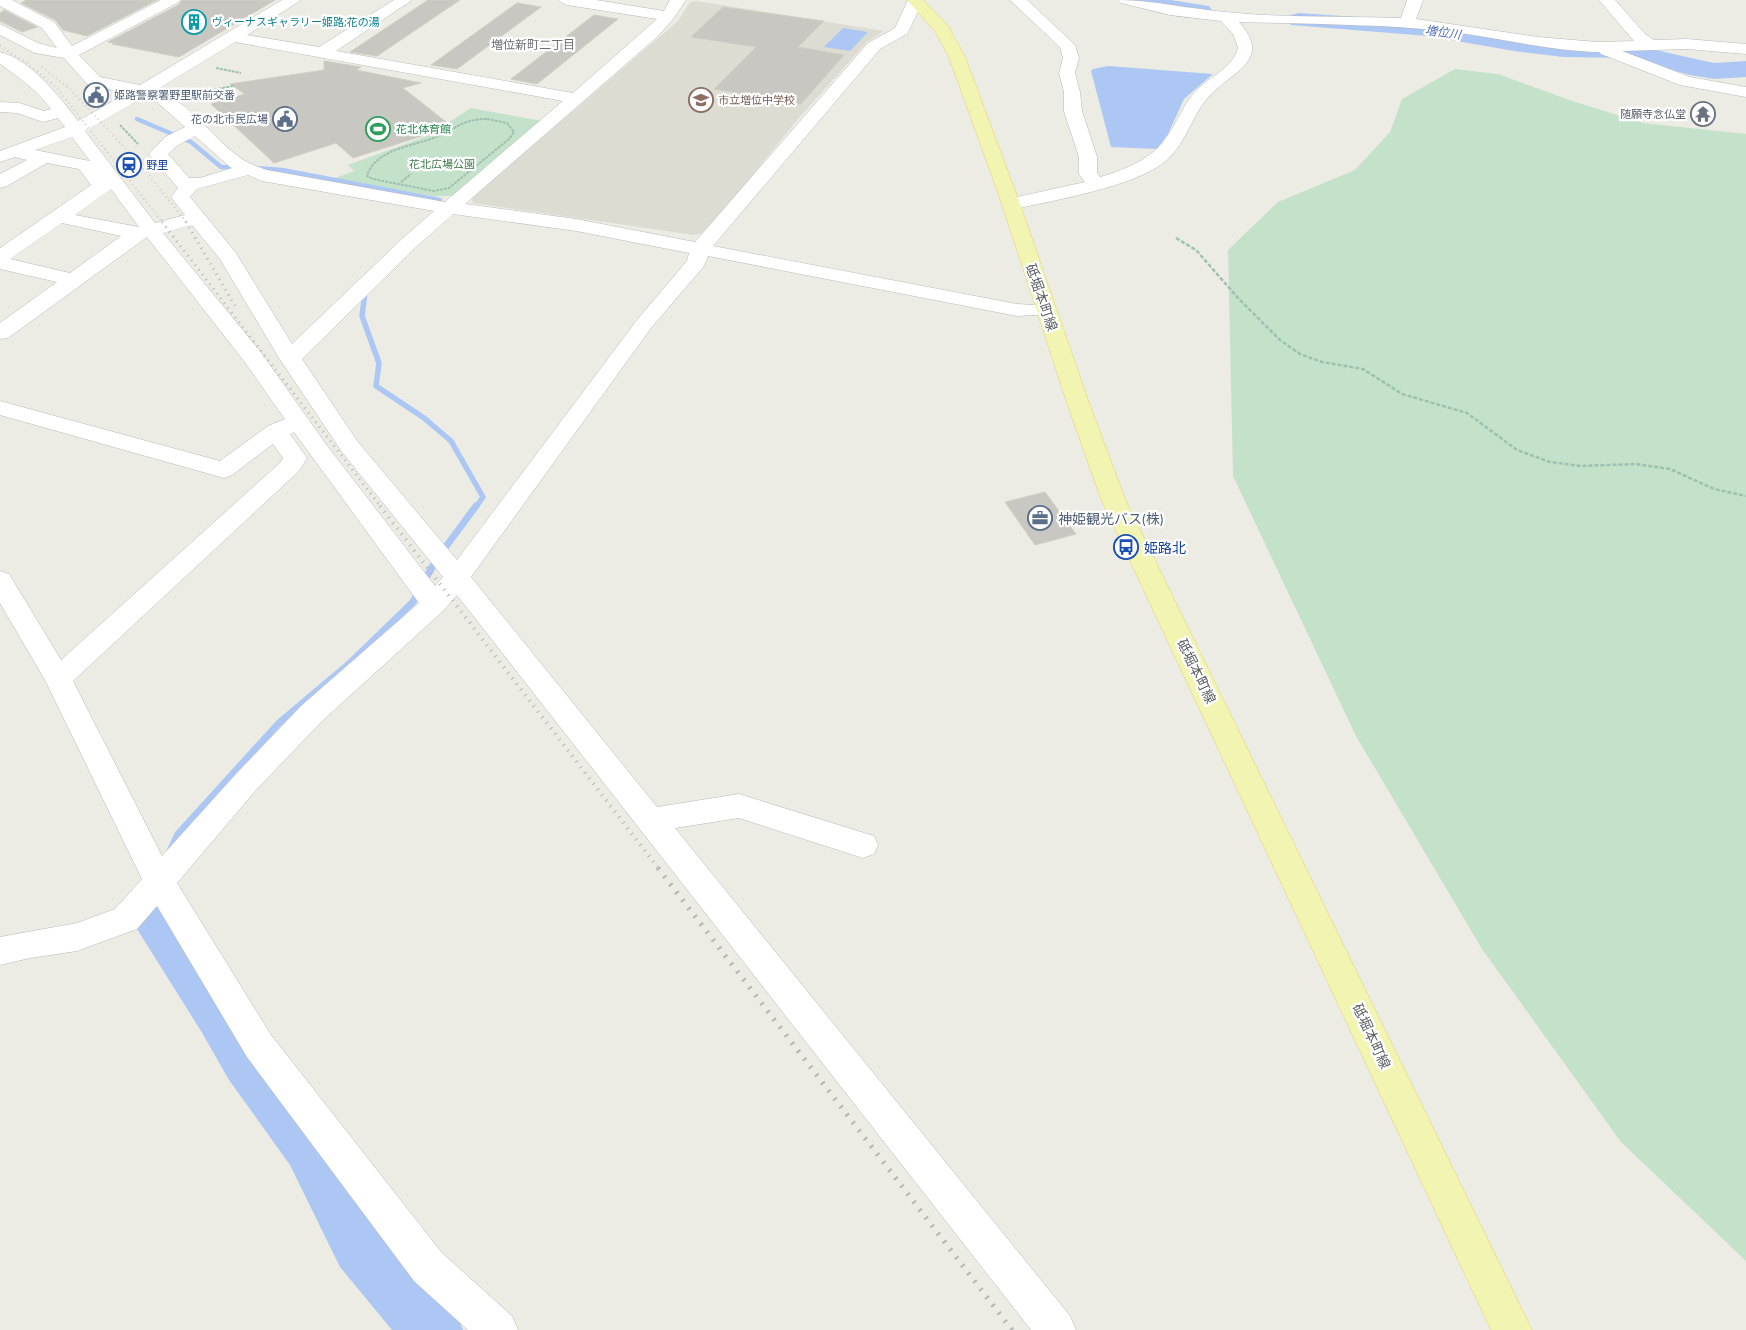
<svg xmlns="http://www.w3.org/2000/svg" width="1746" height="1330" font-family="'Titillium Web','Noto Sans JP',sans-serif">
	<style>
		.education { fill: #dcdcd3 }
		.green { fill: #c4e1ca }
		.water { fill: #adc7f4 }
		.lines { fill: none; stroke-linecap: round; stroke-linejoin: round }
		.stream-far3 { stroke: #adc7f4; stroke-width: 4.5 }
		.stream-far2 { stroke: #adc7f4; stroke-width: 5.5 }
		.stream-far1 { stroke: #adc7f4; stroke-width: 7 }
		.stream { stroke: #adc7f4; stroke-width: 9 }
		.river { fill: #adc7f4; fill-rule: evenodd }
		.building { fill: #c8c7c1; stroke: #d0cfc3 }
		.minor-casing { stroke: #b6b8bc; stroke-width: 1 }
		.major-casing { stroke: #dfd56b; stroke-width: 1 }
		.path-far1 { stroke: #9ec1af; stroke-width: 2; stroke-dasharray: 3 1; stroke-linecap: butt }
		.path { stroke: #9ec1af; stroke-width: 2.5; stroke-dasharray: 4 2; stroke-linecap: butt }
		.minor { fill: #fff; fill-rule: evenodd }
		.major { fill: #f2f4b1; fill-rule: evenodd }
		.rail-far3 { stroke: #b4b5b5; stroke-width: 2.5; stroke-dasharray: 0.5 4; stroke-linecap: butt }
		.rail-far2 { stroke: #b4b5b5; stroke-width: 3; stroke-dasharray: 1 5; stroke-linecap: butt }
		.rail-far1 { stroke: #b4b5b5; stroke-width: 4; stroke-dasharray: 1 6; stroke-linecap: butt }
		.rail { stroke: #b4b5b5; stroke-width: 5; stroke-dasharray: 2 8; stroke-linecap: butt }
		.labels { text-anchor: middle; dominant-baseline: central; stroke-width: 4.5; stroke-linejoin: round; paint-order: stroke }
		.far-culture-label { font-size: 11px; fill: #0d838f; stroke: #fff; text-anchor: start }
		.far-service-label { font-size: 11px; fill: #4e5e75; stroke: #fff; text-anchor: start }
		.far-education-label { font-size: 11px; fill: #785e54; stroke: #fff; text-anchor: start }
		.far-worship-label { font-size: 11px; fill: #5b616d; stroke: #fff; text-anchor: end }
		.far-leisure-label { font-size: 11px; fill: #27864d; stroke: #fff; text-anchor: start }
		.far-park-label { font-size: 11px; fill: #407e4f; stroke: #fff }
		.far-transit-label { font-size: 11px; fill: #164399; stroke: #fff; text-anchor: start }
		.far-water-label { font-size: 12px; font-style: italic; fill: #536fb3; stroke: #fff }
		.far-neighbourhood-label { font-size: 12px; fill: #6d6f74; stroke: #fff }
		.street-label { font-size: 14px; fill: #5c5e63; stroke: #fff }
		.service-label { font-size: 14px; fill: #4e5e75; stroke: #fff; text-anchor: start }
		.transit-label { font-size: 14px; fill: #164399; stroke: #fff; text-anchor: start }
	</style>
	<rect width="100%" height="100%" fill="#edece4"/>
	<path class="education" d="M696,1L884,31L867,42L798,119L706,232L694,235L473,203L472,198L678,21L690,2Z"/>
	<path class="green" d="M1455,69L1498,74L1572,101L1643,123L1746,134V1261L1621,1142L1482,949L1356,736L1233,476L1228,250L1278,202L1355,170L1390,132L1402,99Z
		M471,108L542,121L453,196H433L333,179L354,171L348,165L427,136Z"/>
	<path class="water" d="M843,28L868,32L850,51L824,47Z
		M1108,66L1122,67L1213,74L1184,99L1168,134L1157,149L1111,147L1091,71L1093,69Z"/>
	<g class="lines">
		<path class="stream-far3" d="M137,119L191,142L221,167L239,168
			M255,168L282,170L440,200L442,210"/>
		<path class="stream-far2" d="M365,292L362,316L379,363L376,386L424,418L451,441L483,497L476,507"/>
		<path class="stream-far1" d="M170,851L178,834L279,723L349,664L413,602L436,560L476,506"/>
		<path class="stream" d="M155,914L157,899"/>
		<path class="river" d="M1126,0H1171L1209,6L1213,11L1209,16C1185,22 1154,11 1130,5Z
			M1299,13L1428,22L1514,37L1563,43L1628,44L1714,63L1746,61V77L1714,79L1690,75L1628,58L1563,57L1514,51L1428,36L1291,25L1287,20L1291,15Z
			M155,893L173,899L239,997L267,1044L330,1127L382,1225L454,1308L463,1330H392L340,1267L290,1165L229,1080L201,1031L137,929L130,914L137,899Z"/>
	</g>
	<path class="building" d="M26,0H157L87,36L63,30L55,20L21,3Z
		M182,0H275L179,57L112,44L114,43L108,42L178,5Z
		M428,0H460L377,56L350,52Z
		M517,3L541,7L457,69L431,65Z
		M723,7L824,21L798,47L844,55L801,104L714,89L756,47L691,37Z
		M4,10L37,27L22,32L0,21V13Z
		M594,15L618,19L537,84L511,79Z
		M324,61L361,67L356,70L421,83L403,88L446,122L433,126L438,131L353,158L336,143L274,163L211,104L245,94L230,84L324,70Z
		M1045,492L1076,534L1035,545L1005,502Z"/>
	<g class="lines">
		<defs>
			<path id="minor" d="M0,0H12L54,22L72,46L161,0H180L177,3L79,55L100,77L140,85L282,0H301L247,35L319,47L394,0H412L336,51L573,93L657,19L567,5L562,3L559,0H596L664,11L670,0H686L673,19L657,37L465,204L576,219L695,242L868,43L895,28L908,0H924L907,34L880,49L713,246L1017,304L1053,306L1056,310L1053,314L1017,316L708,256L704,266L651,328L471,577L657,807L739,794L874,836L878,845L874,854L863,858L739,818L675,828L1070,1316L1076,1330H1031L457,595L443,611L321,722L256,790L177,883L271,1035L442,1253L512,1316L518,1330H468L414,1281L247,1057L157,906L137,929L77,951L30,958L0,965V937L77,923L115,909L142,879L45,680L0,603V571L9,574L61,660L281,462L283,458L273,444L232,475L224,478L0,415V401L220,461L268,426L285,419L244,361L147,237L8,338L0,339V323L57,282L0,269V248L91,185L79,169L47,163L7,186L0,188V174L27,160L15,157L0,162V151L65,127L58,118L43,122L17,113L0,112V102L19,103L44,111L51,109C38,91 19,77 0,64V52C30,59 60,97 78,121L127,93L88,85L64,58L35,53L0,35V24L38,43L57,48L42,28L0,6ZM235,42L563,101L445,202L267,170C259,167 249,164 242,159C212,139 191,102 156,90ZM144,97L157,102L185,127L165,137L149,154L178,188L171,197L185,215L155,223L85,131ZM195,136L230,167L232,168L200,178H189L168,154L178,145ZM72,137L90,161L35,150ZM248,175L262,181L434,211L403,238L292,344L236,253L190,197L197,189ZM111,189L139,227L75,215ZM453,214L576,231L689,253L687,261L637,320L457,560L358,442L302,359L417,246ZM62,223L121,236L70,273L10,259ZM192,225L220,259L279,358L342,452L443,577L435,586L325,443L260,351L163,233ZM294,432L419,603L301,706L236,774L162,856L73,681L299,471L307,458L290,434Z
				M1010,0H1027L1075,45L1079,58L1075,73L1080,92L1082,111L1097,157V173L1100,177C1118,172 1138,164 1152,153C1173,137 1179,109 1196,91C1209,77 1235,67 1238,47L1233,34L1221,21L1170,15L1121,3L1118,0C1154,0 1189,9 1225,12C1283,18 1343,16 1401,18L1407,0H1423L1416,19L1538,37L1597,42L1634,41L1599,0H1615L1645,34L1654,40L1687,39L1746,44V54L1687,49L1622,51L1690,77L1746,87V97L1680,85L1601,54L1599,52C1547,51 1496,37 1445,31C1377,24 1308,24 1239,22C1271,58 1238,69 1213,92C1194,110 1188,139 1169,158C1139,187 1052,200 1011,210L1004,208L1002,204L1004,200L1085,182L1079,174V157L1064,111V92L1059,73L1063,58L1060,47Z"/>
			<path id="major" d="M907,0H923L948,26L965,57L1020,204L1088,400L1125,499L1532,1330H1491L1101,499L1066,400L1002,204L949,57L935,31Z"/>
		</defs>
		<use href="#minor" class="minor-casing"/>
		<use href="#major" class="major-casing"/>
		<path class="path-far1" d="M216,68L241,73
			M187,95L233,86
			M487,119L507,123L514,132L509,139L449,188L434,191L373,179L367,176C375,149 414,146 436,137C457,129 461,119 487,119Z
			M120,125L138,144
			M401,182L411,174"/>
		<path class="path" d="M1176,238L1196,250L1239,299L1280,340L1300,354L1322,362L1363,369L1402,394L1467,413L1517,450L1550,462L1581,466L1636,464L1670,469L1714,489L1746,496"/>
		<use href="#minor" class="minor"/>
		<use href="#major" class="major"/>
		<path class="rail-far3" d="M0,46L27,63L56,87L163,223
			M42,67L69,88L139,163L187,223"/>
		<path class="rail-far2" d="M162,222L381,507
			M186,222L235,306"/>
		<path class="rail-far1" d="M380,506L659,869"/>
		<path class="rail" d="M658,868L1012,1330"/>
	</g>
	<defs>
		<symbol id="building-ring" viewBox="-11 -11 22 22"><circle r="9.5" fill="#fff" stroke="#0f9aa8" stroke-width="1.5"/><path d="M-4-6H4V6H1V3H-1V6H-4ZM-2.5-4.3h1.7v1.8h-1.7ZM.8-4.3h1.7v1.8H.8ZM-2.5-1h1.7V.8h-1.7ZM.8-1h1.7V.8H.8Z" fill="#0f9aa8"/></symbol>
		<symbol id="civic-ring" viewBox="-11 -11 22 22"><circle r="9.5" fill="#fff" stroke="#5c6f8a" stroke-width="1.5"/><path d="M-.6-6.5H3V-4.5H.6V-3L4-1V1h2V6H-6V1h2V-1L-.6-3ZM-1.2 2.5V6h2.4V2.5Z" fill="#5c6f8a"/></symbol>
		<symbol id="school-ring" viewBox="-11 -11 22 22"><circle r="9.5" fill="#fff" stroke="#8d6e63" stroke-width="1.5"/><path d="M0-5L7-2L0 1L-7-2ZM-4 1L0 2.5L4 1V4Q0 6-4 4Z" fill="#8d6e63"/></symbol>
		<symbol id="temple-ring" viewBox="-11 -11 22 22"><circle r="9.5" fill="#fff" stroke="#6b7280" stroke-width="1.5"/><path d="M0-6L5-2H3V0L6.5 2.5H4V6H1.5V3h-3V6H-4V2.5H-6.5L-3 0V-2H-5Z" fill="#6b7280"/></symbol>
		<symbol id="stadium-ring" viewBox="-11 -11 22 22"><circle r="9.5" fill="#fff" stroke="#2e9e5b" stroke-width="1.5"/><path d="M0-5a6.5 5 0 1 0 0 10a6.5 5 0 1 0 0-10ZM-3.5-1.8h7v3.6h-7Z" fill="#2e9e5b"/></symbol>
		<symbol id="station-ring" viewBox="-11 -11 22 22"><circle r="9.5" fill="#fff" stroke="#1a4fb4" stroke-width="1.5"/><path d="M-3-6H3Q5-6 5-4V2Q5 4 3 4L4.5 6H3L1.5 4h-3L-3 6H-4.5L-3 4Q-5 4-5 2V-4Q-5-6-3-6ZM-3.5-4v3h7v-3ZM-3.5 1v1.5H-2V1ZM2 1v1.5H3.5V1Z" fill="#1a4fb4"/></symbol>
		<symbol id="office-ring" viewBox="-11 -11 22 22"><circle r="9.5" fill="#fff" stroke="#5c6f8a" stroke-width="1.5"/><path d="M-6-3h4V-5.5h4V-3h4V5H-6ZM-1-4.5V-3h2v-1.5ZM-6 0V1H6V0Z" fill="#5c6f8a"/></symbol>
		<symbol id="bus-ring" viewBox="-11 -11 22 22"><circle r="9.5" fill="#fff" stroke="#1a4fb4" stroke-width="1.5"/><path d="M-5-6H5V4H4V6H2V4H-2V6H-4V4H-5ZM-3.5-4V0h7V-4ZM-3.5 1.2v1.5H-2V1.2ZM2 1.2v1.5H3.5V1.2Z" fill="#1a4fb4"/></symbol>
	</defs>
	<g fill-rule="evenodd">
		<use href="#building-ring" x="180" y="8" width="28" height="28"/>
		<use href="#civic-ring" x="82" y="81" width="28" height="28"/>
		<use href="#school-ring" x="687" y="86" width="28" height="28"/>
		<use href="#temple-ring" x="1689" y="100" width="28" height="28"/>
		<use href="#civic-ring" x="271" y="105" width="28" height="28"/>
		<use href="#stadium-ring" x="364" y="115" width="28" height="28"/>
		<use href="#station-ring" x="115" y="151" width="28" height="28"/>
		<use href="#office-ring" x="1026" y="504" width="28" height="28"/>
		<use href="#bus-ring" x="1112" y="533" width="28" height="28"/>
	</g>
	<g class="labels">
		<g class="far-culture-label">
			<text x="212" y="22">ヴィーナスギャラリー姫路;花の湯</text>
		</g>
		<g class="far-service-label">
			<text x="114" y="95">姫路警察署野里駅前交番</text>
			<text x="268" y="119" text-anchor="end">花の北市民広場</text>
		</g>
		<g class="far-education-label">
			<text x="718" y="100">市立増位中学校</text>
		</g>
		<g class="far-worship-label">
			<text x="1686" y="114">随願寺念仏堂</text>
		</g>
		<g class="far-leisure-label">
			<text x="396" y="129">花北体育館</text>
		</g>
		<g class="far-park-label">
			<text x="442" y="164">花北広場公園</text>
		</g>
		<g class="far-transit-label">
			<text x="146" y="165">野里</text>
		</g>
		<g class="far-water-label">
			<text transform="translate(1443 32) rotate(8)">増位川</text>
		</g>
		<g class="far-neighbourhood-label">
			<text x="533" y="44">増位新町二丁目</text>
		</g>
		<g class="street-label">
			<text transform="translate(1042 297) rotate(71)">砥堀本町線</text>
			<text transform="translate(1197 671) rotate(64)">砥堀本町線</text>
			<text transform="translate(1372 1036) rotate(65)">砥堀本町線</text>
		</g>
		<g class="service-label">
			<text x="1058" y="518">神姫観光バス(株)</text>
		</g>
		<g class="transit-label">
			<text x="1144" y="547">姫路北</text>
		</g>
	</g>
</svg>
